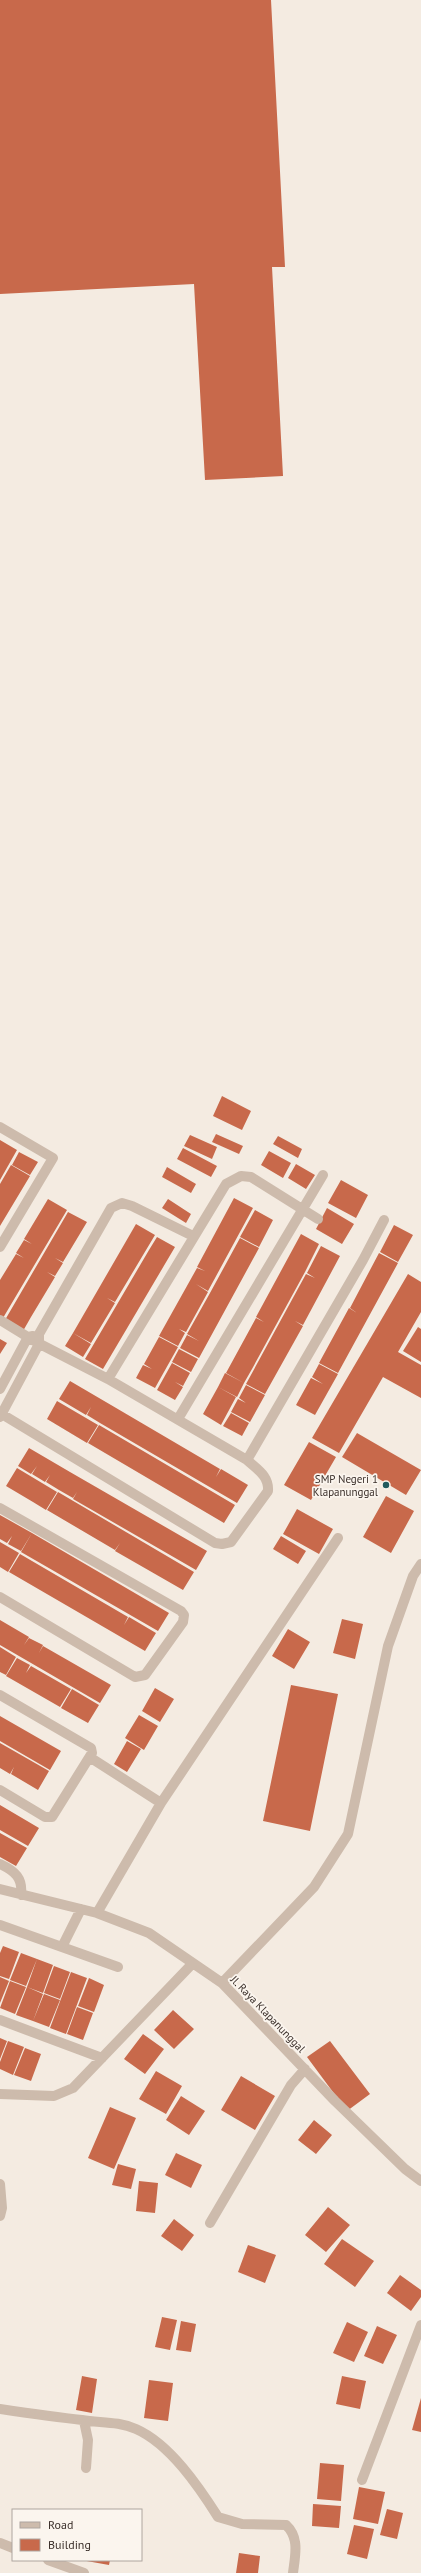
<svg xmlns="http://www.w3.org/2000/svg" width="421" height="2573" font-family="'PT Sans',sans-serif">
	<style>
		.building { fill: #c8694b }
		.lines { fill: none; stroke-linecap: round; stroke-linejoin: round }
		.minor { stroke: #cdbbac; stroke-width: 10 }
		.poi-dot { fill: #1f5a5e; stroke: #fbf5ee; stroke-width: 1.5 }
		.labels { text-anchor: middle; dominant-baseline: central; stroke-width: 3.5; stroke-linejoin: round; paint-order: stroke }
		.poi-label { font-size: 11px; fill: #3b302b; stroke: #fbf5ee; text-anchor: end }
		.street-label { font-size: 11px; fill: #3b302b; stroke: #fbf5ee }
	</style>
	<rect width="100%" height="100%" fill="#f4ebe1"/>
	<path class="building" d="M0,0H271L285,267H272L283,476L205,480L194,284L0,294Z
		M222,1096L251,1111L242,1130L213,1116Z
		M216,1134L243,1146L239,1154L212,1142Z
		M190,1135L217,1147L212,1159L184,1146Z
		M278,1136L302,1149L298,1158L273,1144Z
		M0,1140L17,1150L0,1180Z
		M183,1148L217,1166L211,1177L177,1159Z
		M269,1151L291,1163L283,1178L261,1165Z
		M19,1152L38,1162L30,1175L12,1165Z
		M296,1164L315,1175L306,1189L288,1178Z
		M11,1165L30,1176L0,1226V1184Z
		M167,1167L196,1184L191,1193L162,1177Z
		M341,1180L368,1195L356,1218L328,1203Z
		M234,1198L253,1208L208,1291L196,1284L208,1292L186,1332L179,1329L185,1333L178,1346L159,1336L197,1268L205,1271L197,1267Z
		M48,1199L67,1210L3,1318L0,1317V1280L16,1254L24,1258L16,1253L24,1240L32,1244L24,1239Z
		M168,1199L191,1214L186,1223L162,1208Z
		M327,1208L354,1224L342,1244L316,1229Z
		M255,1210L273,1220L259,1247L240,1237Z
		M68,1212L87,1222L63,1262L55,1258L63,1263L55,1276L47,1272L55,1277L31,1317L23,1313L31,1317L23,1331L5,1320Z
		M136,1224L155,1235L115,1302L107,1298L115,1303L91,1343L73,1333Z
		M394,1225L413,1235L398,1262L380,1252Z
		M301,1234L319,1244L305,1272L297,1268L305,1272L252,1369L245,1365L252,1369L244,1383L226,1373L256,1318L264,1322L256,1317Z
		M157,1237L175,1247L103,1369L85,1359L149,1250L156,1255L149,1250Z
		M240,1238L259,1248L199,1358L180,1348L187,1335L199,1341L187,1334L210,1293L218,1297L210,1293Z
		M321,1246L340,1256L303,1325L295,1321L303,1326L265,1394L246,1384L306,1274L315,1278L307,1273Z
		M379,1253L398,1263L338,1373L319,1363L349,1308L357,1313L350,1308Z
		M408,1274L421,1282V1312L398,1352L421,1365V1398L383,1377L339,1453L312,1438Z
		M418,1327L421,1329V1362L403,1351Z
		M73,1333L91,1344L83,1357L65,1346Z
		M159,1337L178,1347L155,1388L136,1378L143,1365L152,1369L144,1364Z
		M0,1339L7,1343L0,1354Z
		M179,1349L198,1359L191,1372L172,1362Z
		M172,1363L190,1373L183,1386L175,1382L183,1387L175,1400L157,1390Z
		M319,1364L338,1374L315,1415L296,1405L311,1378L323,1384L312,1377Z
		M225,1373L244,1383L237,1397L218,1387Z
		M70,1381L111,1405L100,1423L87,1415L91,1407L86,1415L59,1399Z
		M246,1385L265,1395L250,1422L231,1412L238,1399L246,1403L239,1398Z
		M218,1387L236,1397L221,1425L203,1414Z
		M57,1401L98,1425L87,1443L47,1419Z
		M111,1405L220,1469L216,1477L221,1469L248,1485L237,1503L100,1423Z
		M231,1413L249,1423L242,1436L223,1426Z
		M99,1425L235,1505L224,1523L88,1443Z
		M357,1433L421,1470L406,1495L342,1457Z
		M309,1442L336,1457L311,1500L284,1485Z
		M29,1448L70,1472L59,1490L46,1482L50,1475L45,1482L32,1474L37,1466L31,1474L18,1466Z
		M17,1468L57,1492L46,1510L33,1502L37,1494L33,1502L6,1486Z
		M70,1472L207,1551L196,1570L73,1499L77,1492L73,1498L59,1490Z
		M58,1492L194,1572L183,1590L115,1551L120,1543L115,1550L47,1510Z
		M386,1496L414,1511L391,1553L363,1537Z
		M297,1509L333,1529L319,1554L283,1534Z
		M0,1515L32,1533L21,1551L8,1544L12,1536L7,1543L0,1539Z
		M32,1533L169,1613L158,1631L21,1552Z
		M281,1536L306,1551L298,1564L273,1549Z
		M0,1542L19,1553L8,1572L0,1567Z
		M20,1554L128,1617L124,1625L129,1617L156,1633L145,1651L9,1572Z
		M342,1619L363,1624L355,1659L333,1653Z
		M0,1620L29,1637L24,1645L29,1638L43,1645L39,1653L43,1646L111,1685L100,1703L0,1645Z
		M288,1629L310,1642L294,1669L272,1656Z
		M0,1647L16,1657L6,1675L0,1672Z
		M17,1658L30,1665L26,1673L31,1666L71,1689L60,1707L6,1676Z
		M291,1685L338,1694L310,1831L263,1821Z
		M155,1688L174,1699L160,1722L142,1711Z
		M72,1689L99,1705L88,1723L61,1708Z
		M139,1715L158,1726L144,1750L125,1738Z
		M0,1716L61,1751L50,1770L0,1741Z
		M127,1741L141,1749L127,1772L114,1764Z
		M0,1743L49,1771L38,1790L11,1774L14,1767L10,1774L0,1768Z
		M0,1805L39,1828L28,1846L0,1830Z
		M0,1833L27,1848L16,1866L0,1857Z
		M3,1946L19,1952L9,1979L0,1976V1953Z
		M21,1953L37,1959L26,1986L10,1980Z
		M37,1959L53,1965L43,1993L27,1987Z
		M54,1966L70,1972L60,1999L44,1993Z
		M71,1972L87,1978L66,2034L50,2028Z
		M0,1977L9,1981L0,2003Z
		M89,1978L104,1985L94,2012L78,2006Z
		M10,1981L26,1987L15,2014L0,2008Z
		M27,1987L43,1994L33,2021L16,2015Z
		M44,1994L60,2000L49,2027L33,2021Z
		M77,2007L93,2013L83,2040L67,2034Z
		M173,2010L194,2029L174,2049L154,2030Z
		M143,2034L164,2049L145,2074L124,2059Z
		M0,2038L7,2041L0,2059Z
		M8,2041L24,2047L13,2075L0,2069V2062Z
		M330,2041L370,2094L347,2111L307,2057Z
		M25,2048L41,2054L31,2081L14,2075Z
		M156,2071L182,2086L166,2114L139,2099Z
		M241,2076L275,2096L255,2130L221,2110Z
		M181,2096L205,2111L189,2135L166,2120Z
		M110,2107L136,2118L114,2169L88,2158Z
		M314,2120L332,2135L316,2154L298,2140Z
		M176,2153L202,2165L191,2188L165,2175Z
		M118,2164L136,2169L131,2189L112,2185Z
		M139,2181L158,2183L155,2213L136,2211Z
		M328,2207L350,2225L326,2252L305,2235Z
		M174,2219L194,2235L182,2251L161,2236Z
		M342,2239L374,2261L355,2287L324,2264Z
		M248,2245L276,2255L265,2283L238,2272Z
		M400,2275L421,2290V2297L411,2311L387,2293Z
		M162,2317L177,2320L170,2350L155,2347Z
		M181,2321L196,2324L191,2352L176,2350Z
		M347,2322L368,2332L354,2362L333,2353Z
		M377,2326L397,2335L383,2364L364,2356Z
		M82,2376L97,2379L92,2413L76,2410Z
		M342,2376L366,2381L360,2409L336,2404Z
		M149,2380L173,2383L168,2421L144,2418Z
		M421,2398V2432L412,2430Z
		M320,2463L344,2465L341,2501L317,2499Z
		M359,2487L385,2492L378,2524L353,2519Z
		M313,2504L341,2506L339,2528L312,2526Z
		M387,2509L403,2513L397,2539L380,2535Z
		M354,2525L374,2529L367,2559L347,2554Z
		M239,2553L260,2556L258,2573H236Z
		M81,2560H110L109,2565Z"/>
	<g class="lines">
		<path class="minor" d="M0,1127L53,1158L0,1247
			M0,1320L36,1342L108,1379L247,1460C258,1470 269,1476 268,1491L231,1542L222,1544L215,1543L0,1413
			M108,1379L226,1184L241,1176L251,1177L318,1219
			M0,1389L28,1337L33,1336
			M0,1417L39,1344V1334L111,1208L122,1203L132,1206L193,1236
			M178,1419L323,1175
			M247,1460L363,1260L384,1220
			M0,1508L181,1611L184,1615L183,1622L145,1675L135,1677L0,1597
			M0,1695L91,1748L92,1753L52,1817H45L0,1790
			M91,1758L161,1803
			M0,1864C15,1871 23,1878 21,1895
			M0,1889L97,1913L149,1933L222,1983L335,2101L405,2169L421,2181
			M97,1913L161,1803L338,1538
			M0,1925L118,1967
			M62,1947L81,1909
			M222,1983L314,1887L348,1834L388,1646L413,1576L421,1564
			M0,2020L102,2058
			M0,2094L54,2096L73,2088L193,1963
			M0,2184L2,2208L0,2216
			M210,2223L291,2085L305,2069
			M0,2409C27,2413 54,2417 82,2420C100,2423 118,2421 136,2429C170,2444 199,2487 218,2517L242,2524L286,2525C300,2538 295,2556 293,2573
			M84,2421L88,2440L86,2468
			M362,2480L421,2325
			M0,2543L13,2548
			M48,2560L84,2573"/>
	</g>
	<circle class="poi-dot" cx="386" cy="1485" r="4"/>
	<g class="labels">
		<g class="poi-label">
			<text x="378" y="1479">SMP Negeri 1<tspan x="378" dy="13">Klapanunggal</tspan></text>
		</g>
		<g class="street-label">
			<text transform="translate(268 2014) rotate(46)">Jl. Raya Klapanunggal</text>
		</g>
	</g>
	<rect x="12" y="2509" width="130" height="52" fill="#fbf5ee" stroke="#aea6a0"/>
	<rect x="20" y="2522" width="20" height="6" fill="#cdbbac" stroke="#aea6a0"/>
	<text x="48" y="2529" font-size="12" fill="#3b302b">Road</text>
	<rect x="20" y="2539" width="20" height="12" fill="#c8694b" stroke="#aea6a0"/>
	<text x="48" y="2549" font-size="12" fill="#3b302b">Building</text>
</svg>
